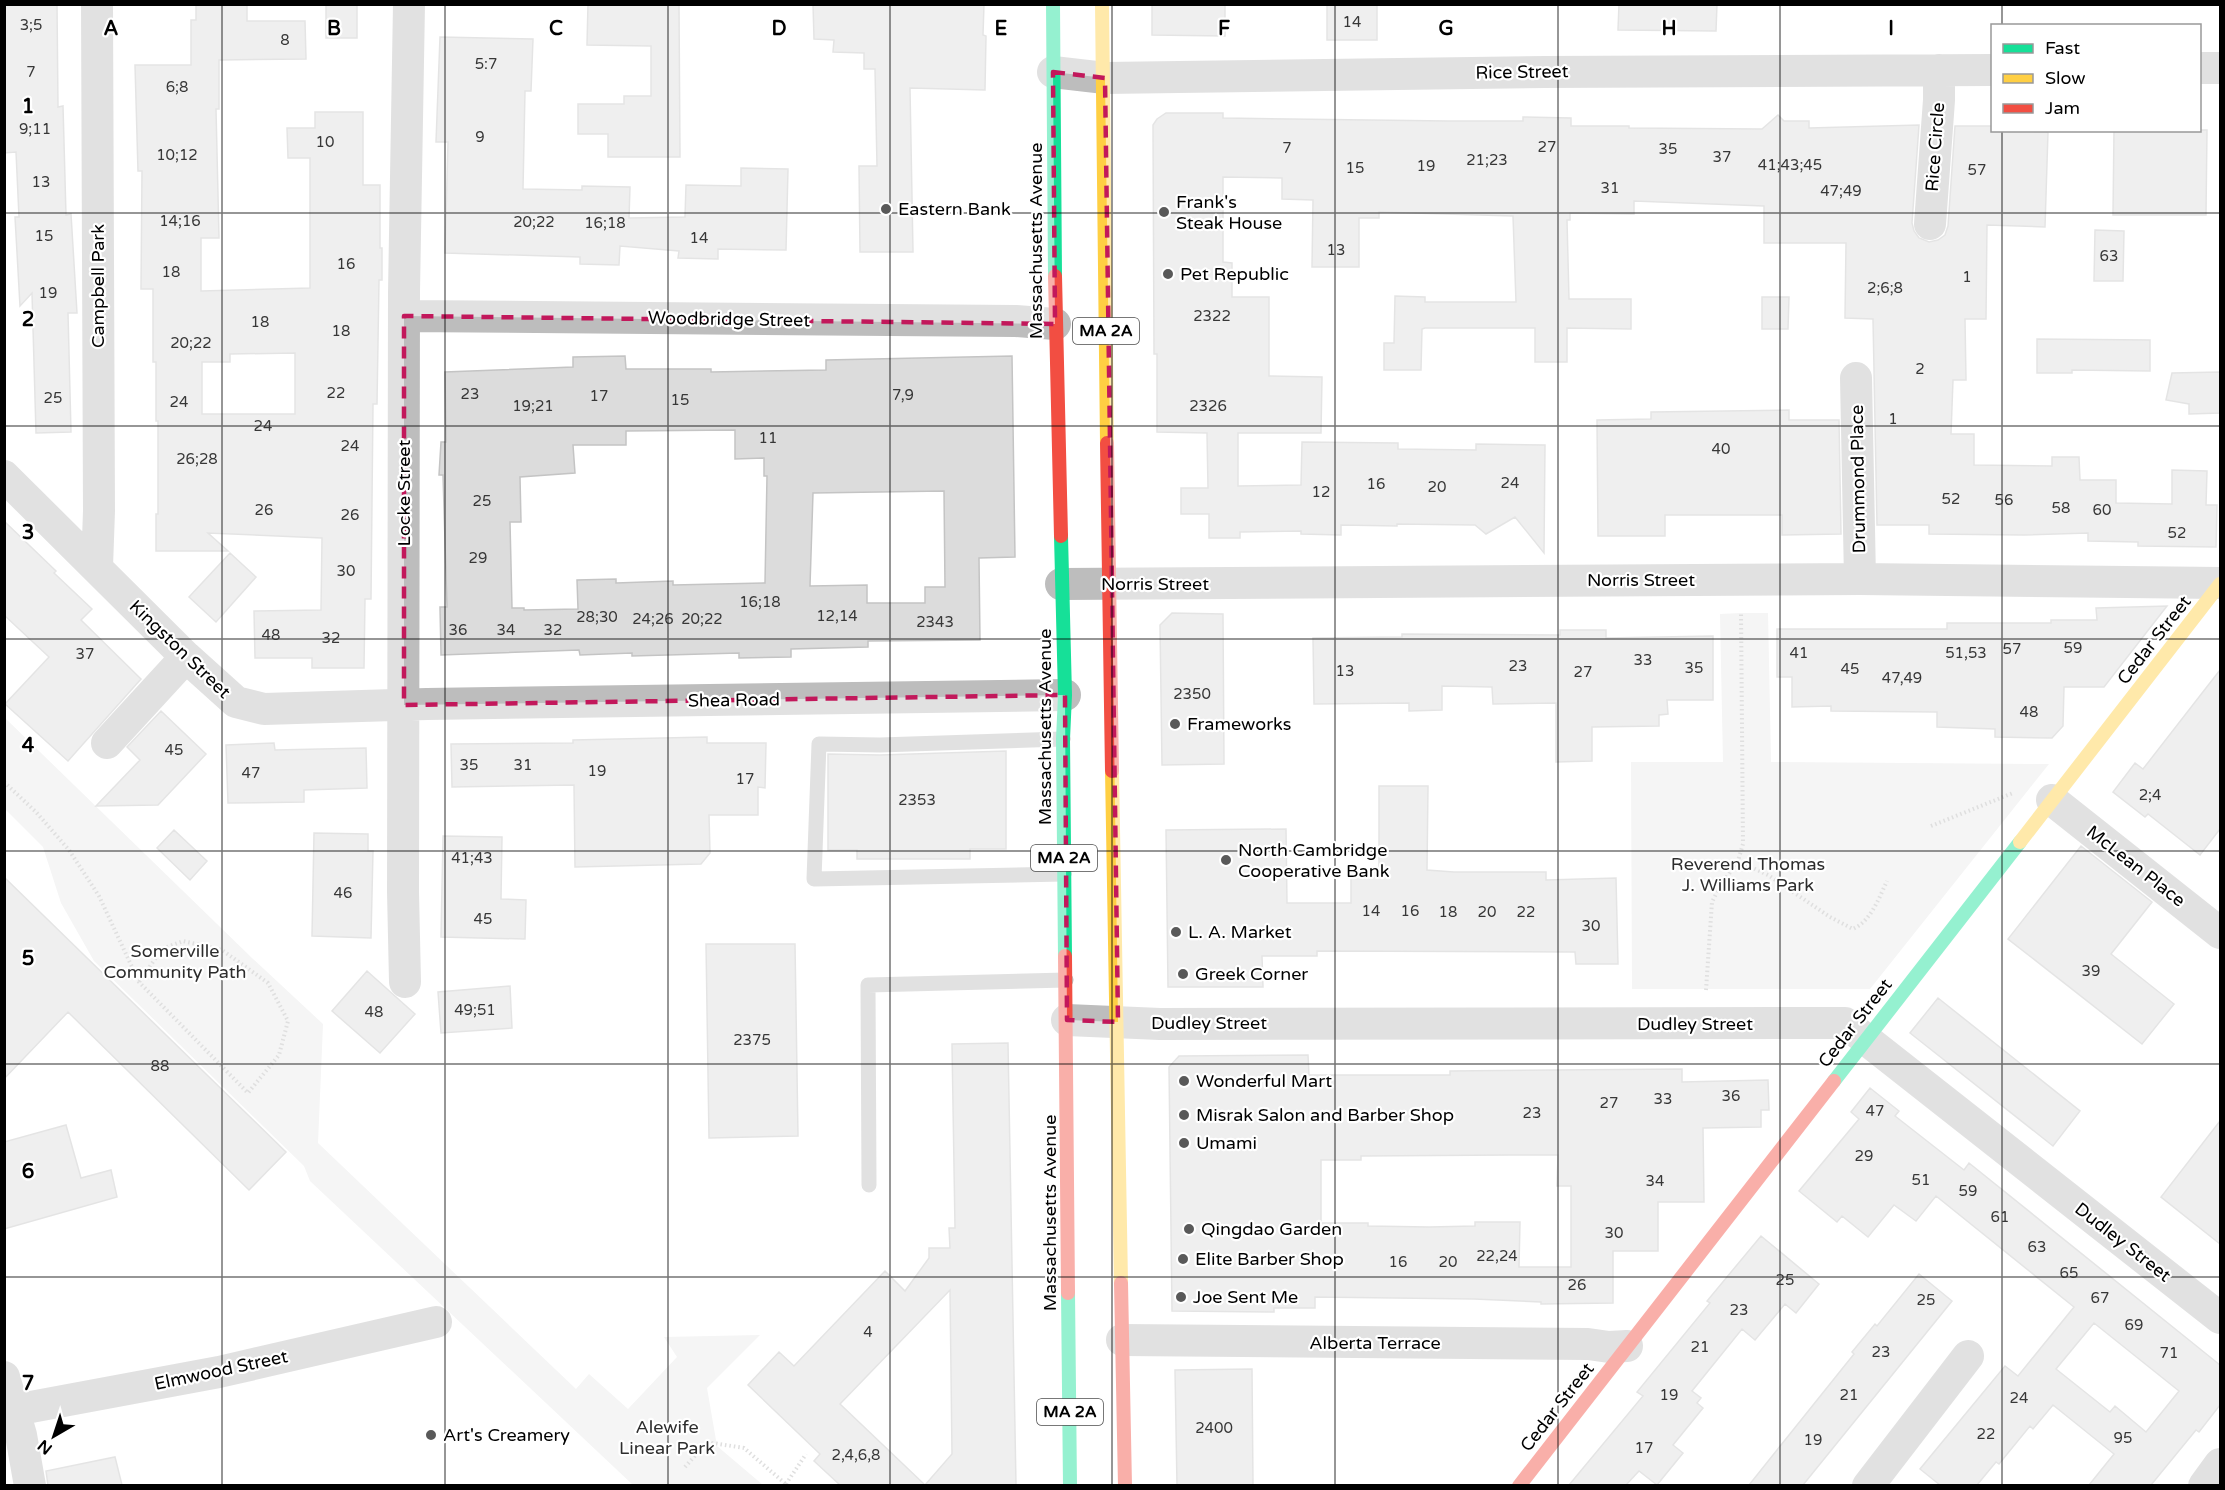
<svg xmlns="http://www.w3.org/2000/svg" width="2225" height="1490" font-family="'Varela Round',sans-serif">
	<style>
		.green { fill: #e8e8e8 }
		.building { fill: #dcdcdc; stroke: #c4c4c4; stroke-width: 1.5; fill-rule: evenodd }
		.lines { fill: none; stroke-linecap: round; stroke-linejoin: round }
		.path { stroke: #b8b8b8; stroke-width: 4; stroke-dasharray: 1.5 3; stroke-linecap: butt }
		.lane { stroke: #bdbdbd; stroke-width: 15 }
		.street { stroke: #bdbdbd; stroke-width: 32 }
		.fast { stroke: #16e098; stroke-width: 14 }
		.slow { stroke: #ffcf43; stroke-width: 14 }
		.jam { stroke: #f24e42; stroke-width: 14 }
		.marked { fill: none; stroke: #c2185b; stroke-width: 4.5; stroke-dasharray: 12 8; stroke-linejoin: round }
		.grid { fill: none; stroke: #000; stroke-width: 1.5; stroke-opacity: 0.55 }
		.poi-dot { fill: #595959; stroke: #fff; stroke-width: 2 }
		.labels { text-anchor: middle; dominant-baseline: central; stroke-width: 4.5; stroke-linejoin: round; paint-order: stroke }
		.number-label { font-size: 15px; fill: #373737 }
		.shield { fill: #fff; stroke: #4c4c4c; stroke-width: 1.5 }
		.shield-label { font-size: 16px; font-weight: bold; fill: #000 }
		.street-label { font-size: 18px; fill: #000; stroke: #fff }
		.poi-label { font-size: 18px; fill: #000; stroke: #fff; text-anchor: start }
		.park-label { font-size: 18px; fill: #2d2d2d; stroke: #fff }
		.grid-label { font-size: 20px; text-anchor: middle; font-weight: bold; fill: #000; stroke: #fff; stroke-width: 4.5; stroke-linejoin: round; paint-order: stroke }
	</style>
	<rect width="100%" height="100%" fill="#fff"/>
	<path class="green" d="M1741,613H1768L1771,762L2049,764L1870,989H1632L1631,762H1723L1720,614Z
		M4,717L252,958L323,1024L318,1143L576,1389L589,1374L628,1409L677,1357L664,1337L760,1335L707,1388L717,1446L763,1485H633L310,1181L304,1166L94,961L61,903L43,847L5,809Z"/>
	<path class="building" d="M4,4H57L58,107L63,106L66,215L71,214L77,313H68L71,432L36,433L32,293L20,306L15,217H19L16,152L4,153Z
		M196,4H247V21H305L306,59L219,60V109H216L219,238H201V291L310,288V158H288L287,128H315V112H363V185H380V248H382V280H379L377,404H373L371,599H365L364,668H312V658H255L254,611L321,610L322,538L208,533L228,551H156V514H158V421H156V362H153V289H141L142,171H138L135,65H191V20H196ZM295,353V414H202V362H230V354Z
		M326,4H357V38H326Z
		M588,4H679L680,157H608V134H578V104H624V96H651V46L587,45Z
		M813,4H984L983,35L986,36L985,90L910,88L913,252H860L859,166H877L875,69H864V53L833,52L834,40L814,39Z
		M1152,4H1225V36L1152,35Z
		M1327,4H1377V40H1327Z
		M1619,4H1717L1716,31L1618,30Z
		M440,37L533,39L531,91H525L523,189L582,190V186L630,187L629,218L685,217L686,185L741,186V168L788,169L786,250L718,249V259L678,258L679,251L620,246L619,265L580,264V257L445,253L448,142H436Z
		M1166,113H1223V118L1448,121H1523V117L1571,118V126H1629V128L1762,129L1778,115L1784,121H1809V128L1919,125L1912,223L1914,231L1919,238L1929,242L1938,240L1945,235L1948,226L1955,126H1992V130L2048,132L2045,227L1987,225L1986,319H1965L1966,380H1953L1951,434H1974V465L2052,466V457H2079L2080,480H2116V503L2172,504V470L2207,471L2206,505H2217L2216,547L2138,546V542L2088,541V533L2024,535L1929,534V525H1877L1873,319L1845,318L1846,243H1764V206L1634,201V214L1570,213V220H1567L1569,299H1631V329L1567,328V362H1535V328H1425L1422,329L1421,370H1384V343H1394L1395,296L1425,297V302H1516L1513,216L1379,212V218H1359V267H1312L1313,200L1282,199V178L1223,177V262L1232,263V297H1269V376L1322,377L1321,433H1238V486L1301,485L1302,442L1398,443V449L1476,450V444L1545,445L1544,553L1515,517L1486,534L1475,525L1397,524V526L1341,525V535L1301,534V531L1240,532V538H1209V514H1181V488H1208L1207,433L1157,432V354H1154L1153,125L1157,119Z
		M2114,130H2207L2206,215H2113Z
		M2095,230L2124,231L2123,281H2094Z
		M1762,297H1789L1788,329H1762Z
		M2037,339L2150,340V371L2072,370V373H2037Z
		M625,356L626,369H711V372L826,370V360L1012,356L1015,557L979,558L980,640L868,641V647L791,649V657L739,658V653L632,656V653L580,655L579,650L441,655L440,607H447L443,475H439L441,442H446L445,372L573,367V357ZM735,430V459L764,458V476H767L765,583L673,585V581L616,583V579L577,580L578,609L524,610V608H512L510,522H521L520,477L575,473L573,445H626V431ZM944,491L945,587H925V603H867V585L810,586L813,493Z
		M2220,372V413L2189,414V404L2166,400L2172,373Z
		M1789,410V420H1839L1841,534L1782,535V515H1665V536H1598L1597,420L1651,419V412Z
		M4,521L56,571L54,573L92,609L81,620L141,679L68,761L5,704L49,657L4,615Z
		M230,553L256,577L216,622L189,597Z
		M2167,606L2104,687H2064L2063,726L2052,738L1995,737V729L1937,727V712L1831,711V706L1792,707V677H1777V629H1947V623H2051V620H2097L2096,608Z
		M1172,613L1223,614L1224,764L1162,765L1160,625Z
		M1560,630H1606V638L1713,636V700H1667L1668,714L1659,715V726L1592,727V761L1556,762V703L1493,704L1492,687L1442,686V710L1409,711V703L1314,704L1313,638L1402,637V634L1560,635Z
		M2220,670V829L2200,855L2148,814L2145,817L2113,792L2135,763L2143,769Z
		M161,711L206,754L158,805L96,806L140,760L127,747Z
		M707,737V743H766L765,788L758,787V815H709L710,853L701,864L575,867L574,785L452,787L451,744L573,743V740Z
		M274,743L275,750L366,748L367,788L304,790V802L228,803L226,745Z
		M1006,751V849H970V859H857V850H828V754L880,755Z
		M1379,786H1428L1427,870L1454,872H1546V880L1616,878L1618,964H1576L1575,952L1317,951V956H1262L1263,987H1168L1166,830L1286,829L1287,903H1351V872H1379Z
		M174,830L207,861L190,880L157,848Z
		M314,833L368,834V851H373L371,938L312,936Z
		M443,836L502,837L501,899L526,900L525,939L441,937Z
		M2081,846L2152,902L2111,954L2174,1004L2142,1044L2008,939Z
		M4,877L286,1152L249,1190L68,1012L4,1079Z
		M706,944H795L798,1136L709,1138Z
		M367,971L415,1014L380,1053L332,1011Z
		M510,986L512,1028L441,1033L438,992Z
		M1938,998L2080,1111L2053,1146L1910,1033Z
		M1008,1043L1016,1485H840L814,1461L820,1454L748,1385L779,1352L794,1366L885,1271L905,1291L929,1258V1248H950L949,1228H955L952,1044ZM950,1290L952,1454L925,1485L840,1404Z
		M1308,1055L1309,1075H1450V1071L1682,1069V1082L1768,1080L1769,1110H1761V1127L1703,1128L1704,1202H1658V1251H1613V1303L1541,1304V1302L1474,1299L1315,1297V1308H1274V1312L1172,1311L1169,1067L1179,1056ZM1510,1155H1558L1557,1186H1571V1267H1519L1520,1222H1475V1226L1429,1227L1368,1226V1223H1321V1160H1361V1156Z
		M1870,1088L1899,1111L1895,1116L1964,1170L1969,1163L2220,1365V1405L2199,1432L2196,1430L2151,1485H2089L2114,1454L2053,1405L2033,1429L2030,1426L1999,1464L1996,1462L1977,1485H1940L1920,1469L2005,1366L2018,1376L2074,1307L1936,1196L1916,1221L1894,1205L1868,1237L1842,1216L1837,1222L1799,1191L1859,1119L1851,1112ZM2094,1323L2179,1391L2146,1432L2115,1406L2110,1412L2056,1369Z
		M2220,1121V1244L2161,1197Z
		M66,1125L81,1178L111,1170L117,1197L4,1229V1142Z
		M1761,1236L1819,1284L1796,1313L1785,1304L1755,1340L1742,1329L1692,1391L1701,1398L1697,1403L1703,1408L1673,1445L1683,1453L1657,1485L1639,1471L1626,1485H1569L1643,1396L1637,1392L1710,1303L1707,1301Z
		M1919,1274L1952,1301L1803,1485H1749L1854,1354L1852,1352L1875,1324L1877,1326Z
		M1252,1369L1253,1485H1177L1175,1370Z
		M115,1457L122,1485H48L46,1471Z"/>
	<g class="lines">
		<path class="path" d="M4,782L36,812L69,850L99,896L139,982L248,1093L279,1055L288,1021L268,983L222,950L183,941L162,949L139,982
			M1931,826L2013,793
			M1738,861L1768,875L1830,917L1853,929C1871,921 1879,898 1887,881
			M1706,990L1712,902L1719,888L1738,861L1743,844L1741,613
			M685,1467L700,1450L713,1443L744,1448L788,1486
			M786,1484L806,1454"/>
		<path class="lane" d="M1063,739L880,745L819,744L814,879L1064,874
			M869,1185L868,985L1066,980"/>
		<path class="street" d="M2200,68H2220
			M1053,72L1105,78L1545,72L1992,70
			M1930,224L1939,100V70
			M404,316L1016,321L1055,324
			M1856,378L1860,579
			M4,476L186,657L236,702L264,709L427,704L1065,695
			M97,567L99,511L97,4
			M1061,584L1860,579L2220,583
			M107,743L186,657
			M2052,800L2220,933
			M405,982L403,892L404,292L409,4
			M1067,1020L1160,1024L1845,1023L2220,1318
			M1122,1340L1588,1344L1609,1347L1627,1346
			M4,1377L21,1435L30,1486
			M4,1412L219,1372L436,1322
			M1868,1486L1968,1356
			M2204,1486L2220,1464"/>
		<path class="fast" d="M1053,4L1055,276
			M1061,536L1065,695L1063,739L1065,956
			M1834,1081L2020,842
			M1068,1293L1070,1486"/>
		<path class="slow" d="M1102,4L1107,443
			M1112,771L1121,1283
			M2020,842L2220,584"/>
		<path class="jam" d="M1055,276L1061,536
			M1107,443L1112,771
			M1065,956L1068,1293
			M1121,1283L1125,1486
			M1519,1486L1834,1081"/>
	</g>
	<path d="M0 0H2225V1490H0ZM1053,72L1105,78L1118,1022L1067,1020L1065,695L404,705V316L1055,324Z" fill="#fff" fill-opacity=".55" fill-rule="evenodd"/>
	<path class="marked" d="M1053,72L1105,78L1118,1022L1067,1020L1065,695L404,705V316L1055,324Z"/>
	<path class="grid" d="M222,4V1486M445,4V1486M668,4V1486M890,4V1486M1112,4V1486M1335,4V1486M1558,4V1486M1780,4V1486M2002,4V26M2002,130V1486M4,213H2220M4,426H2220M4,639H2220M4,851H2220M4,1064H2220M4,1277H2220"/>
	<g class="poi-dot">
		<circle cx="886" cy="209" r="6"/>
		<circle cx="1164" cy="212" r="6"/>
		<circle cx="1168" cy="274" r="6"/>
		<circle cx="1175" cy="724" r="6"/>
		<circle cx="1226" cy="860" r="6"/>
		<circle cx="1176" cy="932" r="6"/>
		<circle cx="1183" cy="974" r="6"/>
		<circle cx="1184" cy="1081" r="6"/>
		<circle cx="1184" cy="1115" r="6"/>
		<circle cx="1184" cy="1143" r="6"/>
		<circle cx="1189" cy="1229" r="6"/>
		<circle cx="1183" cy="1259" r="6"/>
		<circle cx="1181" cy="1297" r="6"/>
		<circle cx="431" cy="1435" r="6"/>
	</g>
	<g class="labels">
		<g class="number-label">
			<text x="1352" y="22">14</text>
			<text x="31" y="25">3;5</text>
			<text x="285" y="40">8</text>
			<text x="486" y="64">5:7</text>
			<text x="31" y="72">7</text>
			<text x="177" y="87">6;8</text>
			<text x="35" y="129">9;11</text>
			<text x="480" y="137">9</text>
			<text x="325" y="142">10</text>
			<text x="1547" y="147">27</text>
			<text x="1287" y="148">7</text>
			<text x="1668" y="149">35</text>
			<text x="177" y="155">10;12</text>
			<text x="1722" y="157">37</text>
			<text x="1487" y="160">21;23</text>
			<text x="1790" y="165">41;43;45</text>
			<text x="1426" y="166">19</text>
			<text x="1355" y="168">15</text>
			<text x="1977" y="170">57</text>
			<text x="41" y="182">13</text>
			<text x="1610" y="188">31</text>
			<text x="1841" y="191">47;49</text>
			<text x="180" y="221">14;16</text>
			<text x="534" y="222">20;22</text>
			<text x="605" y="223">16;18</text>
			<text x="44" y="236">15</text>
			<text x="699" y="238">14</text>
			<text x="1336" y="250">13</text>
			<text x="2109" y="256">63</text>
			<text x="346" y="264">16</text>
			<text x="171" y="272">18</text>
			<text x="1967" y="277">1</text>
			<text x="1885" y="288">2;6;8</text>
			<text x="48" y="293">19</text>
			<text x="1212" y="316">2322</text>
			<text x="260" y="322">18</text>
			<text x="341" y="331">18</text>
			<text x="191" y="343">20;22</text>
			<text x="1920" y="369">2</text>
			<text x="336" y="393">22</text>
			<text x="470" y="394">23</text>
			<text x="903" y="395">7,9</text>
			<text x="599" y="396">17</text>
			<text x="53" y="398">25</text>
			<text x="680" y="400">15</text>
			<text x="179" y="402">24</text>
			<text x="533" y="406">19;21</text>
			<text x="1208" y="406">2326</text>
			<text x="1893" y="419">1</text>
			<text x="263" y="426">24</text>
			<text x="768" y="438">11</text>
			<text x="350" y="446">24</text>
			<text x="1721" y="449">40</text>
			<text x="197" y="459">26;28</text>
			<text x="1510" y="483">24</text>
			<text x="1376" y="484">16</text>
			<text x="1437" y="487">20</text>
			<text x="1321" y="492">12</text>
			<text x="1951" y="499">52</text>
			<text x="2004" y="500">56</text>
			<text x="482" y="501">25</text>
			<text x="2061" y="508">58</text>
			<text x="264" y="510">26</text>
			<text x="2102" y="510">60</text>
			<text x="350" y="515">26</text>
			<text x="2177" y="533">52</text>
			<text x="478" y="558">29</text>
			<text x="346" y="571">30</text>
			<text x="760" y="602">16;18</text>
			<text x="837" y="616">12,14</text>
			<text x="597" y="617">28;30</text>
			<text x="653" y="619">24;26</text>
			<text x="702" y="619">20;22</text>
			<text x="935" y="622">2343</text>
			<text x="458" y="630">36</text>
			<text x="506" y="630">34</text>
			<text x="553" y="630">32</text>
			<text x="271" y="635">48</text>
			<text x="331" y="638">32</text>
			<text x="2073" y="648">59</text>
			<text x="2012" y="649">57</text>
			<text x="1799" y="653">41</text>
			<text x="1966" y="653">51,53</text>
			<text x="85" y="654">37</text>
			<text x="1643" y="660">33</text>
			<text x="1518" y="666">23</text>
			<text x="1694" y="668">35</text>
			<text x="1850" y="669">45</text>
			<text x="1345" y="671">13</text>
			<text x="1583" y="672">27</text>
			<text x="1902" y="678">47,49</text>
			<text x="1192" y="694">2350</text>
			<text x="2029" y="712">48</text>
			<text x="174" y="750">45</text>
			<text x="469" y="765">35</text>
			<text x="523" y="765">31</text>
			<text x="597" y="771">19</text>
			<text x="251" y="773">47</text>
			<text x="745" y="779">17</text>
			<text x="2150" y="795">2;4</text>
			<text x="917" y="800">2353</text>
			<text x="472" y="858">41;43</text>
			<text x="343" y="893">46</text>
			<text x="1371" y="911">14</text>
			<text x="1410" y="911">16</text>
			<text x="1448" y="912">18</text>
			<text x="1487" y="912">20</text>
			<text x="1526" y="912">22</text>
			<text x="483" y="919">45</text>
			<text x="1591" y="926">30</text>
			<text x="2091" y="971">39</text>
			<text x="475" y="1010">49;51</text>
			<text x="374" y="1012">48</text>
			<text x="752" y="1040">2375</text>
			<text x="160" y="1066">88</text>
			<text x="1731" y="1096">36</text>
			<text x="1663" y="1099">33</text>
			<text x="1609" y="1103">27</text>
			<text x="1875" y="1111">47</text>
			<text x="1532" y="1113">23</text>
			<text x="1864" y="1156">29</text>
			<text x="1921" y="1180">51</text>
			<text x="1655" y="1181">34</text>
			<text x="1968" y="1191">59</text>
			<text x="2000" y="1217">61</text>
			<text x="1614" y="1233">30</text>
			<text x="2037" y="1247">63</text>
			<text x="1497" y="1256">22,24</text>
			<text x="1398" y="1262">16</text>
			<text x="1448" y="1262">20</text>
			<text x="2069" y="1273">65</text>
			<text x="1785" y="1280">25</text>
			<text x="1577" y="1285">26</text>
			<text x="2100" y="1298">67</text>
			<text x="1926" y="1300">25</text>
			<text x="1739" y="1310">23</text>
			<text x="2134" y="1325">69</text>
			<text x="868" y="1332">4</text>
			<text x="1700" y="1347">21</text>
			<text x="1881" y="1352">23</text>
			<text x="2169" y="1353">71</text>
			<text x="1669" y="1395">19</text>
			<text x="1849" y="1395">21</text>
			<text x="2019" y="1398">24</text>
			<text x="1214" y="1428">2400</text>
			<text x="1986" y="1434">22</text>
			<text x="2123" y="1438">95</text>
			<text x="1813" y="1440">19</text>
			<text x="1644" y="1448">17</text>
			<text x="856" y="1455">2,4,6,8</text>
		</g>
		<g class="shield">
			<rect x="1073" y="318" width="66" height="26" rx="4.5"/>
			<rect x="1031" y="845" width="66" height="26" rx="4.5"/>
			<rect x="1037" y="1399" width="66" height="26" rx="4.5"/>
		</g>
		<g class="shield-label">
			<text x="1106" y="331">MA 2A</text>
			<text x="1064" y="858">MA 2A</text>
			<text x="1070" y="1412">MA 2A</text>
		</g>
		<g class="street-label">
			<text transform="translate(1522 72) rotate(-1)">Rice Street</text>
			<text transform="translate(1935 147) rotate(-86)">Rice Circle</text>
			<text transform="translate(1036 241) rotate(-90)">Massachusetts Avenue</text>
			<text transform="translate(98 286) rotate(-90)">Campbell Park</text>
			<text transform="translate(729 319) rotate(1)">Woodbridge Street</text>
			<text transform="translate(1858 479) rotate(-91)">Drummond Place</text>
			<text transform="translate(404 493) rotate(-90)">Locke Street</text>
			<text x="1641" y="580">Norris Street</text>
			<text x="1155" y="584">Norris Street</text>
			<text transform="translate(2154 640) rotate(-52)">Cedar Street</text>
			<text transform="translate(180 649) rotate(44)">Kingston Street</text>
			<text transform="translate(734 700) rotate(-1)">Shea Road</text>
			<text transform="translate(1045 727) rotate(-90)">Massachusetts Avenue</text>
			<text transform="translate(2136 866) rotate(38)">McLean Place</text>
			<text x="1209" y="1023">Dudley Street</text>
			<text transform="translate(1855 1023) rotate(-52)">Cedar Street</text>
			<text x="1695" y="1024">Dudley Street</text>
			<text transform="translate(1050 1213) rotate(-90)">Massachusetts Avenue</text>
			<text transform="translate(2123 1242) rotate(38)">Dudley Street</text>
			<text x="1375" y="1343">Alberta Terrace</text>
			<text transform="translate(221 1370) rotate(-12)">Elmwood Street</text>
			<text transform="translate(1557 1407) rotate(-52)">Cedar Street</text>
		</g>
		<g class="poi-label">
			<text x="1176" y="202">Frank's<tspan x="1176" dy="21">Steak House</tspan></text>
			<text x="898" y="209">Eastern Bank</text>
			<text x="1180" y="274">Pet Republic</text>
			<text x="1187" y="724">Frameworks</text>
			<text x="1238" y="850">North Cambridge<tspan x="1238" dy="21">Cooperative Bank</tspan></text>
			<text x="1188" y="932">L. A. Market</text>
			<text x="1195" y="974">Greek Corner</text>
			<text x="1196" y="1081">Wonderful Mart</text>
			<text x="1196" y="1115">Misrak Salon and Barber Shop</text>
			<text x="1196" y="1143">Umami</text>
			<text x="1201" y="1229">Qingdao Garden</text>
			<text x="1195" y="1259">Elite Barber Shop</text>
			<text x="1193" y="1297">Joe Sent Me</text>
			<text x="443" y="1435">Art's Creamery</text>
		</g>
		<g class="park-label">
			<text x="1748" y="864">Reverend Thomas<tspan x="1748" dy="21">J. Williams Park</tspan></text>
			<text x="175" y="951">Somerville<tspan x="175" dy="21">Community Path</tspan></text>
			<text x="667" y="1427">Alewife<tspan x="667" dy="21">Linear Park</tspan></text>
		</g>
	</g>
	<g class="grid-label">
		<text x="111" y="35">A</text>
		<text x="334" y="35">B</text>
		<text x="556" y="35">C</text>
		<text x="779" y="35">D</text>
		<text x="1001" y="35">E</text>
		<text x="1224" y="35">F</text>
		<text x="1446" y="35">G</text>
		<text x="1669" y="35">H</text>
		<text x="1891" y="35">I</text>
		<text x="28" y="113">1</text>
		<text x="28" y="326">2</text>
		<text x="28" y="539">3</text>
		<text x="28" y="752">4</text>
		<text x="28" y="965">5</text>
		<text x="28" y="1178">6</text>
		<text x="28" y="1390">7</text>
	</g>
	<rect width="2225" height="1490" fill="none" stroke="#000000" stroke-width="12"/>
	<rect x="1991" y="24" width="210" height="108" fill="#ffffff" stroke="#999999" stroke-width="1.5"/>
	<rect x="2003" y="44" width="30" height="9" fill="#16e098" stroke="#999999" stroke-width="1.5"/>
	<text x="2045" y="54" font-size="18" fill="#000000">Fast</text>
	<rect x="2003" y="74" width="30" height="9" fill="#ffcf43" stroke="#999999" stroke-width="1.5"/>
	<text x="2045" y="84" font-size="18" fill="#000000">Slow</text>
	<rect x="2003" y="104" width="30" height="9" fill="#f24e42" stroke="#999999" stroke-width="1.5"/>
	<text x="2045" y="114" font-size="18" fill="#000000">Jam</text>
	<g transform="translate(54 1436) rotate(219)" stroke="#ffffff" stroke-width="4.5" paint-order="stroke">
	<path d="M0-4.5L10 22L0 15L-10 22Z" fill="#000000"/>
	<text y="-9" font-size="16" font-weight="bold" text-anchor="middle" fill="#000000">N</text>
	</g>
</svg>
